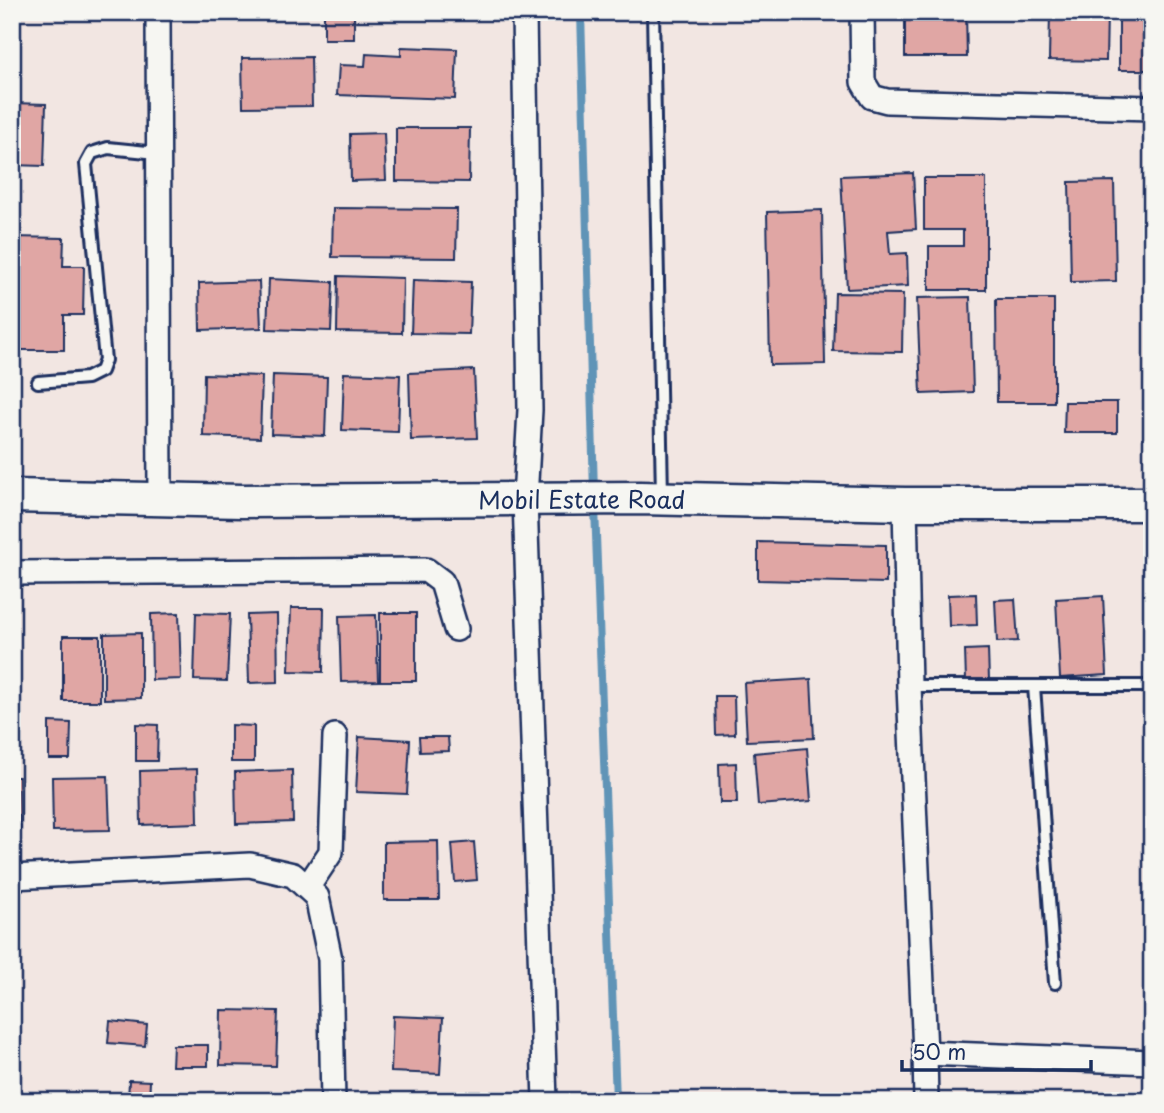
<svg xmlns="http://www.w3.org/2000/svg" width="1164" height="1113" font-family="'Playpen Sans',sans-serif">
	<style>
		.lines { fill: none; stroke-linecap: round; stroke-linejoin: round }
		.stream { stroke: #6194b7; stroke-width: 8 }
		.building { fill: #e0a6a4; stroke: #1b2f5e; stroke-width: 2 }
		.service-casing { stroke: #1b2f5e; stroke-width: 16 }
		.minor-casing { stroke: #1b2f5e; stroke-width: 28 }
		.secondary-casing { stroke: #1b2f5e; stroke-width: 37 }
		.service { stroke: #f6f6f2; stroke-width: 10 }
		.minor { stroke: #f6f6f2; stroke-width: 23 }
		.secondary { stroke: #f6f6f2; stroke-width: 32 }
		.labels { text-anchor: middle; dominant-baseline: central; stroke-width: 5; stroke-linejoin: round; paint-order: stroke }
		.street-label { font-size: 24px; fill: #1b2f5e; stroke: #f6f6f2 }
	</style>
	<rect width="100%" height="100%" fill="#f2e6e2"/>
	<filter id="ink" filterUnits="userSpaceOnUse"><feTurbulence type="fractalNoise" baseFrequency=".0143" numOctaves="2"/><feDisplacementMap in="SourceGraphic" scale="14" xChannelSelector="R" yChannelSelector="G"/><feConvolveMatrix kernelMatrix="1 2 1 2 8 2 1 2 1" color-interpolation-filters="sRGB"/></filter>
	<g filter="url(#ink)">
		<g class="lines">
			<path class="stream" d="M581,12L594,493
				M595,506L616,1101"/>
		</g>
		<path class="building" d="M324,12H354V39H324Z
			M905,12H966L967,57H905Z
			M1050,12H1107L1106,61L1049,60Z
			M1119,12H1152V70H1119Z
			M401,47L457,49L455,99L337,95L339,65L365,66L366,54L401,56Z
			M311,57L312,106L243,107L242,58Z
			M12,103L46,104L44,166L12,165Z
			M396,128H470L469,182L396,181Z
			M384,133L386,180L351,181L350,134Z
			M913,173L916,229L888,231L890,254L907,253L908,286L847,289L841,176Z
			M924,178H986V290H929V246H963V230H924Z
			M1114,181L1116,281L1071,282L1069,182Z
			M333,208L457,209L456,258L332,257Z
			M822,210L825,364L770,365L767,212Z
			M12,237L64,238L63,266H84L83,315H64V350H12V308H19L20,288H12Z
			M338,276L403,278L402,333L337,332Z
			M269,279L333,282L331,331L267,329Z
			M413,280L471,282L469,334L411,333Z
			M259,281L261,328L200,330L199,283Z
			M12,288H20L19,308H12Z
			M835,293L903,294L902,352L833,351Z
			M970,297L973,392L921,394L917,298Z
			M996,299H1054V402H997Z
			M474,370L477,438L411,440L409,373Z
			M344,373L400,375L398,432L342,430Z
			M204,374L262,376L260,438L203,436Z
			M273,375L327,377L325,436L271,434Z
			M1065,402H1117V433H1064Z
			M758,542L886,545V583L758,580Z
			M976,594L977,625L949,626L948,595Z
			M1103,596L1107,675L1060,678L1056,599Z
			M1015,599L1018,641L997,642L995,600Z
			M291,608H324L323,672L289,671Z
			M179,613L181,679L152,680L151,614Z
			M196,613L230,614L227,681L194,680Z
			M380,613H416V681H380Z
			M277,614L278,682L249,683L247,615Z
			M376,615L378,681L341,682L339,616Z
			M141,633V698L104,699V634Z
			M63,636H100V701H63Z
			M988,649L989,680L966,681L965,650Z
			M811,679L814,738L747,741L744,683Z
			M715,696H734L735,734L716,735Z
			M49,722L71,723L70,759H49Z
			M136,724L158,725L157,761H136Z
			M231,725L254,726V762H231Z
			M359,737L410,740L407,794L356,792Z
			M419,737H448L449,751L420,752Z
			M807,748L811,801L758,805L754,753Z
			M736,763L737,803H720L719,764Z
			M197,769L198,823L141,825L140,771Z
			M292,770L293,822L236,824L235,772Z
			M108,776L110,830L53,831L52,777Z
			M12,777H19L20,830L12,831Z
			M438,841L439,900H384V842Z
			M474,842L477,880L455,882L452,844Z
			M221,1010L278,1011L276,1066L220,1065Z
			M393,1016L443,1018L440,1074L391,1072Z
			M110,1021L147,1025L145,1046L108,1043Z
			M173,1045H208V1066H172Z
			M129,1080L150,1081L149,1101H128Z"/>
		<g class="lines">
			<defs>
				<path id="service" d="M653,12L662,496
					M38,382L87,378L101,371L105,360L86,164L92,153L108,148L157,153
					M909,686H1152
					M1034,686L1055,983"/>
				<path id="minor" d="M158,12L160,499
					M524,12L530,410L525,499L545,1101
					M862,12L863,82L872,97L887,101L1152,108
					M905,504L909,686L925,1053L1152,1062
					M12,573L426,570L442,582L456,629
					M12,877L250,865L293,875L317,897L330,959L333,1101
					M307,888L331,852L335,736
					M925,1053L926,1101"/>
				<g id="secondary">
					<path id="s1" d="M12,496L242,501L640,498L905,504H1152"/>
				</g>
			</defs>
			<use href="#service" class="service-casing"/>
			<use href="#minor" class="minor-casing"/>
			<use href="#secondary" class="secondary-casing"/>
			<use href="#service" class="service"/>
			<use href="#minor" class="minor"/>
			<use href="#secondary" class="secondary"/>
		</g>
	</g>
	<g class="labels">
		<g class="street-label">
			<text stroke="none"><textPath href="#s1" startOffset="570">Mobil Estate Road</textPath></text>
		</g>
	</g>
	<rect width="1164" height="1113" fill="none" stroke="#f6f6f2" stroke-width="42"/>
	<rect x="21" y="21" width="1122" height="1071" fill="none" stroke="#1b2f5e" stroke-width="2.5" filter="url(#ink)"/>
	<path d="M902 1060v10h189v-10" fill="none" stroke="#1b2f5e" stroke-width="3.5"/>
	<text x="912" y="1060" font-size="21" fill="#1b2f5e" stroke="#f6f6f2" stroke-width="5" paint-order="stroke">50 m</text>
</svg>
